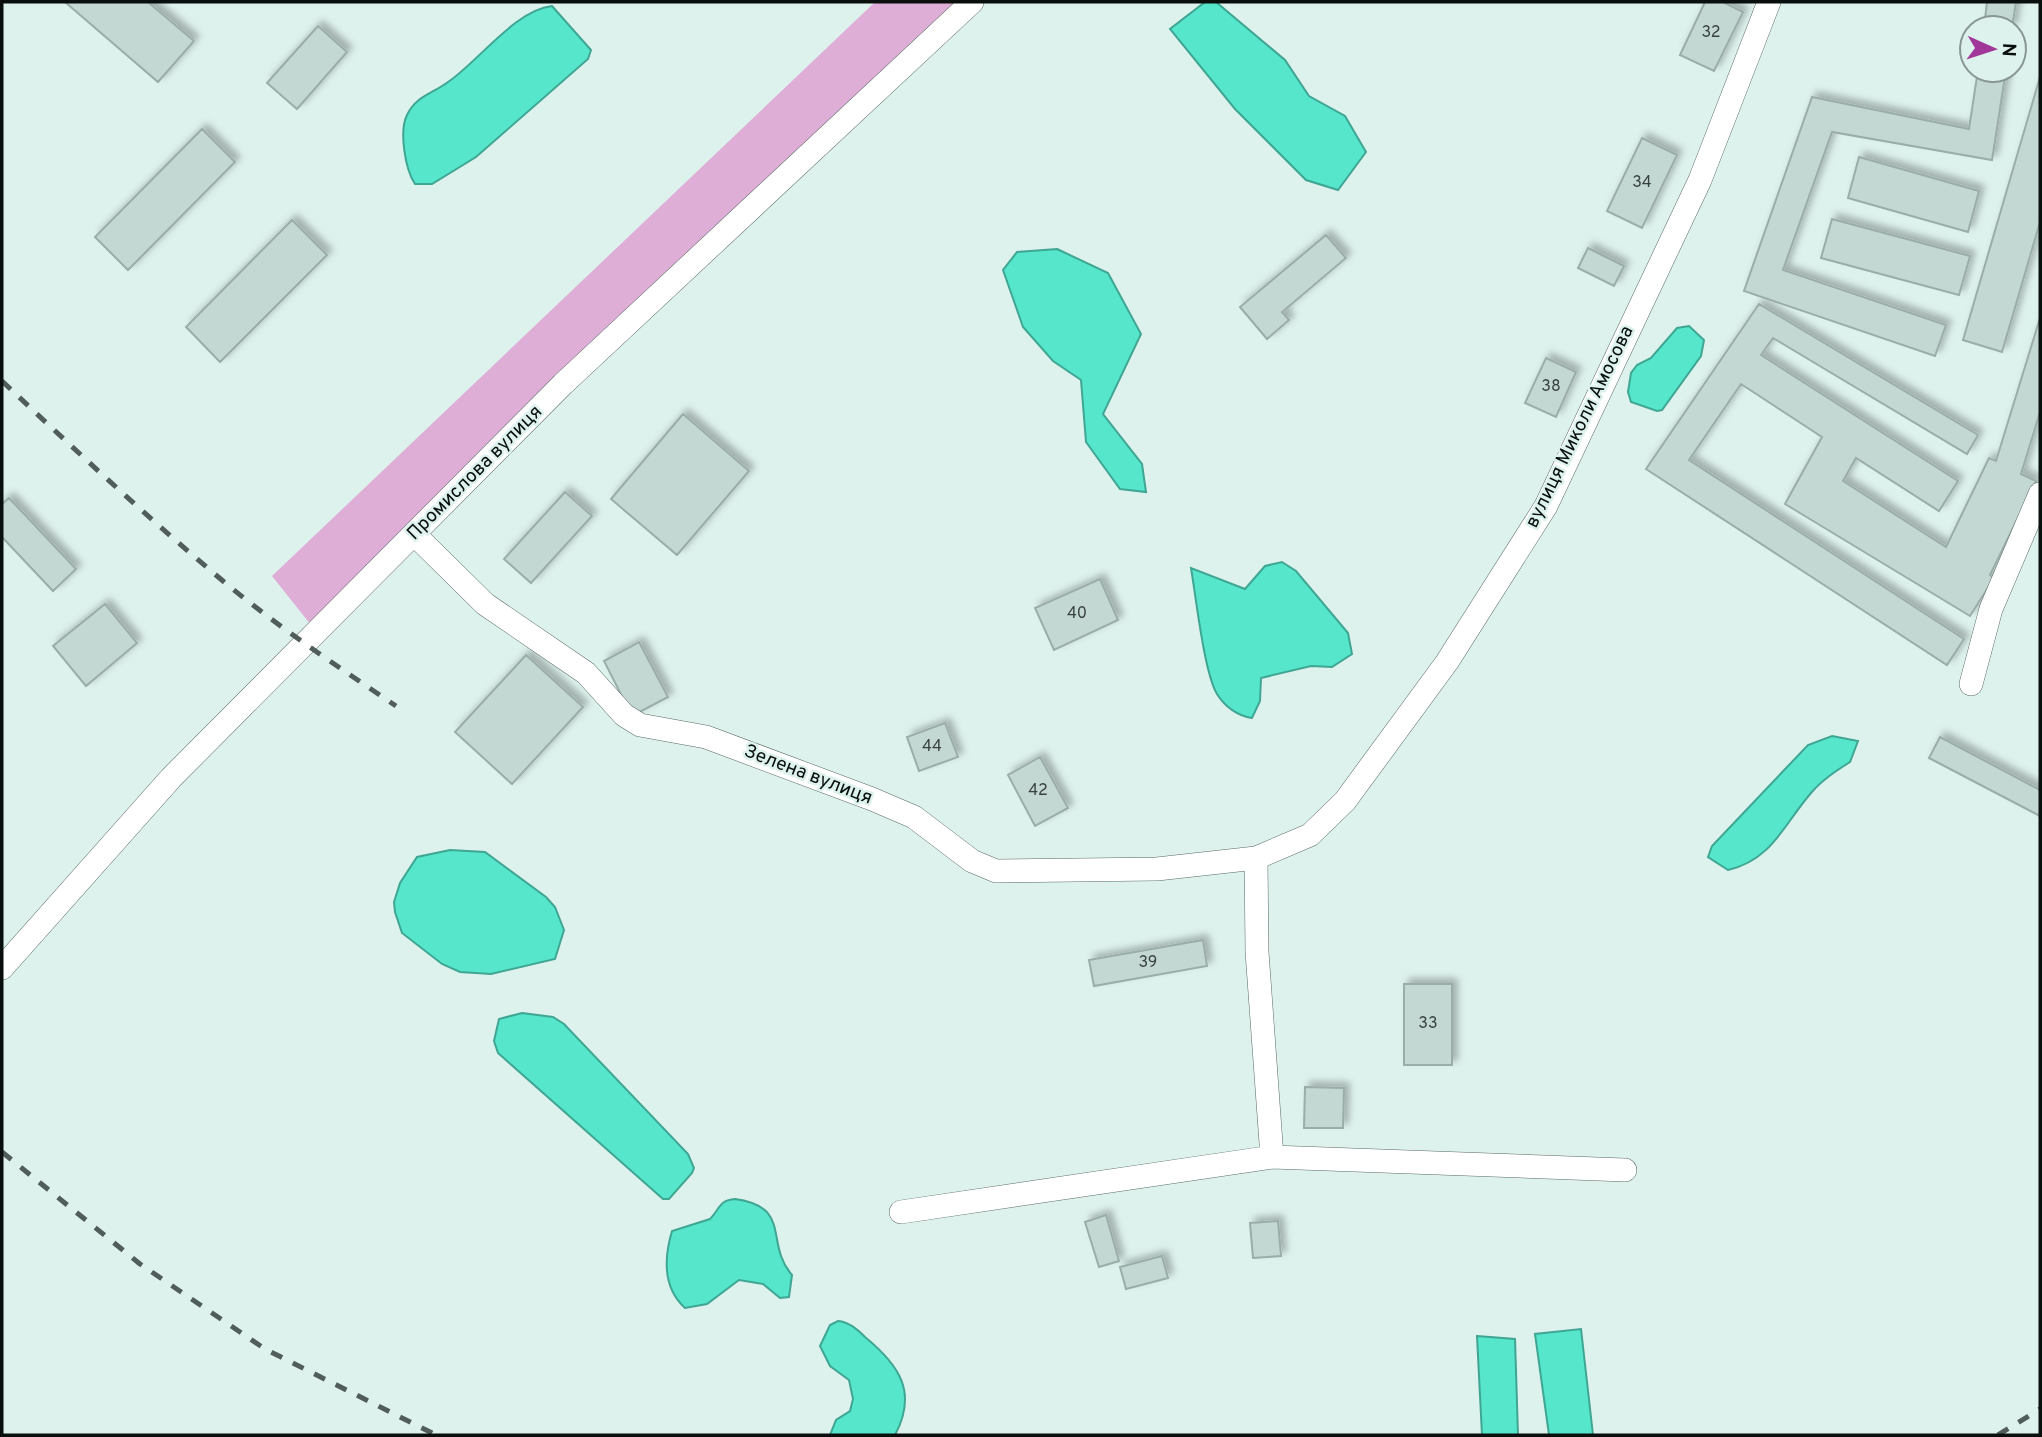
<svg xmlns="http://www.w3.org/2000/svg" width="2042" height="1437" font-family="Overpass,sans-serif">
	<style>
		.green { fill: #deaed7 }
		.water { fill: #56e6cc; stroke: #3fa693; stroke-width: 2 }
		.building { fill: #c4d8d3; stroke: #9aada9; stroke-width: 2; filter: url(#shadow) }
		.lines { fill: none; stroke-linecap: round; stroke-linejoin: round }
		.minor-casing { stroke: #5a6b67; stroke-width: 24 }
		.minor { stroke: #fff; stroke-width: 23 }
		.rail { stroke: #515d5a; stroke-width: 5; stroke-dasharray: 12 12; stroke-linecap: butt }
		.labels { text-anchor: middle; dominant-baseline: central; stroke-width: 5; stroke-linejoin: round; paint-order: stroke }
		.number-label { font-size: 16px; fill: #37413e }
		.street-label { font-size: 19px; fill: #080f0d; stroke: #def2ed }
	</style>
	<defs>
		<filter id="shadow"><feDropShadow dx="5" dy="-5" stdDeviation="3.5" flood-color="#0004"/></filter>
	</defs>
	<rect width="100%" height="100%" fill="#def2ed"/>
	<path class="green" d="M875,2H955L565,373L311,625L272,576Z"/>
	<path class="water" d="M1205,2H1216L1285,60L1309,96L1345,116L1366,152L1338,190L1306,180L1235,109L1170,29Z
		M552,6L591,50L588,59L476,157L432,184H415C405,169 399,131 407,115C416,96 432,94 448,82C478,62 515,10 552,6Z
		M1057,249L1108,273L1141,334L1103,414L1142,464L1146,492L1120,489L1086,442L1081,380L1053,361L1023,327L1003,270L1017,252Z
		M1689,326L1704,340L1701,356L1662,410L1657,411L1631,402L1628,392L1631,373L1637,365L1651,358L1677,328Z
		M1282,562L1296,571L1348,633L1352,654L1332,667L1311,666L1261,678L1260,701L1252,718C1238,716 1225,707 1217,694C1204,672 1196,597 1191,568L1245,589L1265,566Z
		M1832,736L1858,741L1850,762C1836,771 1822,780 1811,793C1784,824 1772,860 1728,870L1708,857L1712,846L1808,745Z
		M450,850L485,852L546,897L555,907L564,930L555,959L491,974L460,972L442,964L402,933L395,912L394,902L400,883L417,857Z
		M522,1013L553,1017L564,1024L688,1154L694,1168L692,1173L669,1199H663L498,1053L494,1041L499,1019Z
		M735,1199C793,1207 764,1243 792,1275L789,1297L780,1298L763,1284L739,1280L707,1304L685,1308C662,1287 664,1258 672,1231L710,1219C720,1209 719,1200 735,1199Z
		M838,1321C849,1322 857,1329 865,1337C899,1365 918,1392 895,1435H830L836,1420L850,1411L853,1399L849,1380L830,1366L820,1346L830,1325Z
		M1581,1329L1593,1435H1549L1535,1334Z
		M1477,1336L1515,1339L1518,1435H1482Z"/>
	<path class="building" d="M65,2H148L194,41L158,82Z
		M1705,2H1723L1743,12L1714,71L1680,55Z
		M1987,2H2016L2012,28H1984Z
		M318,26L347,52L297,109L267,83Z
		M1978,70H2006L1992,160L1832,132L1783,270L1946,325L1935,356L1744,291L1812,97L1969,129Z
		M2040,77V222L2002,352L1963,340Z
		M202,129L235,162L128,270L95,237Z
		M1642,138L1677,155L1642,228L1607,211Z
		M1859,157L1979,191L1968,232L1848,198Z
		M1832,219L1970,256L1959,295L1821,258Z
		M292,220L327,255L220,362L186,327Z
		M1326,235L1346,258L1282,312L1289,320L1267,339L1240,307Z
		M1588,248L1624,266L1614,286L1578,268Z
		M1759,304L1978,435L1967,454L1773,338L1761,355L1958,481L1939,511L1856,458L1843,481L1946,547L1989,458L1996,461L2040,318V412L2021,474L2036,481L1990,575L1994,578L1970,616L1785,504L1822,437L1741,384L1689,460L1964,639L1947,665L1646,469Z
		M1546,358L1576,372L1556,417L1525,403Z
		M683,414L749,471L677,555L611,499Z
		M565,492L592,516L531,583L504,559Z
		M9,498L76,569L53,591L2,537V504Z
		M1100,579L1118,620L1054,650L1035,608Z
		M105,604L137,643L86,686L53,646Z
		M639,642L668,697L632,716L604,661Z
		M526,655L583,707L512,784L455,732Z
		M945,723L958,757L919,771L907,737Z
		M1940,737L2040,790V816L1929,758Z
		M1040,757L1068,808L1035,826L1008,775Z
		M1203,940L1207,966L1094,986L1089,960Z
		M1404,984H1452V1065H1404Z
		M1305,1087L1344,1088L1343,1128H1304Z
		M1106,1215L1119,1261L1099,1267L1085,1222Z
		M1278,1221L1281,1256L1253,1258L1250,1223Z
		M1162,1256L1168,1278L1126,1289L1120,1267Z"/>
	<g class="lines">
		<defs>
			<path id="minor" d="M414,534L485,604L586,673L624,715L640,725L706,737L872,799L914,817L972,861L996,871L1157,869L1256,858L1310,835L1345,801L1447,662L1546,506L1700,180L1769,2
				M1971,684L1991,609L2040,494
				M1256,858L1257,952L1272,1157L1625,1170
				M2,968L171,778L563,384L972,2
				M901,1212L1272,1157"/>
		</defs>
		<use href="#minor" class="minor-casing"/>
		<use href="#minor" class="minor"/>
		<path class="rail" d="M2,381C74,449 147,517 223,581C278,627 337,666 396,706
			M2,1152L140,1264L265,1349L436,1435
			M1998,1435L2040,1409"/>
	</g>
	<g class="labels">
		<g class="number-label">
			<text x="1711" y="33">32</text>
			<text x="1642" y="183">34</text>
			<text x="1551" y="387">38</text>
			<text x="1077" y="614">40</text>
			<text x="932" y="747">44</text>
			<text x="1038" y="791">42</text>
			<text x="1148" y="963">39</text>
			<text x="1428" y="1024">33</text>
		</g>
		<g class="street-label">
			<text transform="translate(1580 427) rotate(-64)">вулиця Миколи Амосова</text>
			<text transform="translate(475 473) rotate(-45)">Промислова вулиця</text>
			<text transform="translate(808 775) rotate(21)">Зелена вулиця</text>
		</g>
	</g>
	<rect width="2042" height="1437" fill="none" stroke="#080f0d" stroke-width="7"/>
	<g transform="translate(1993 49) rotate(93)"><circle r="33" fill="#def2ed" stroke="#889793" stroke-width="2"/>
	<path d="M0-5L12 26L0 18L-12 26Z" fill="#a13799"/>
	<text y="-10" font-size="19" font-weight="bold" text-anchor="middle" fill="#080f0d">N</text>
	</g>
</svg>
